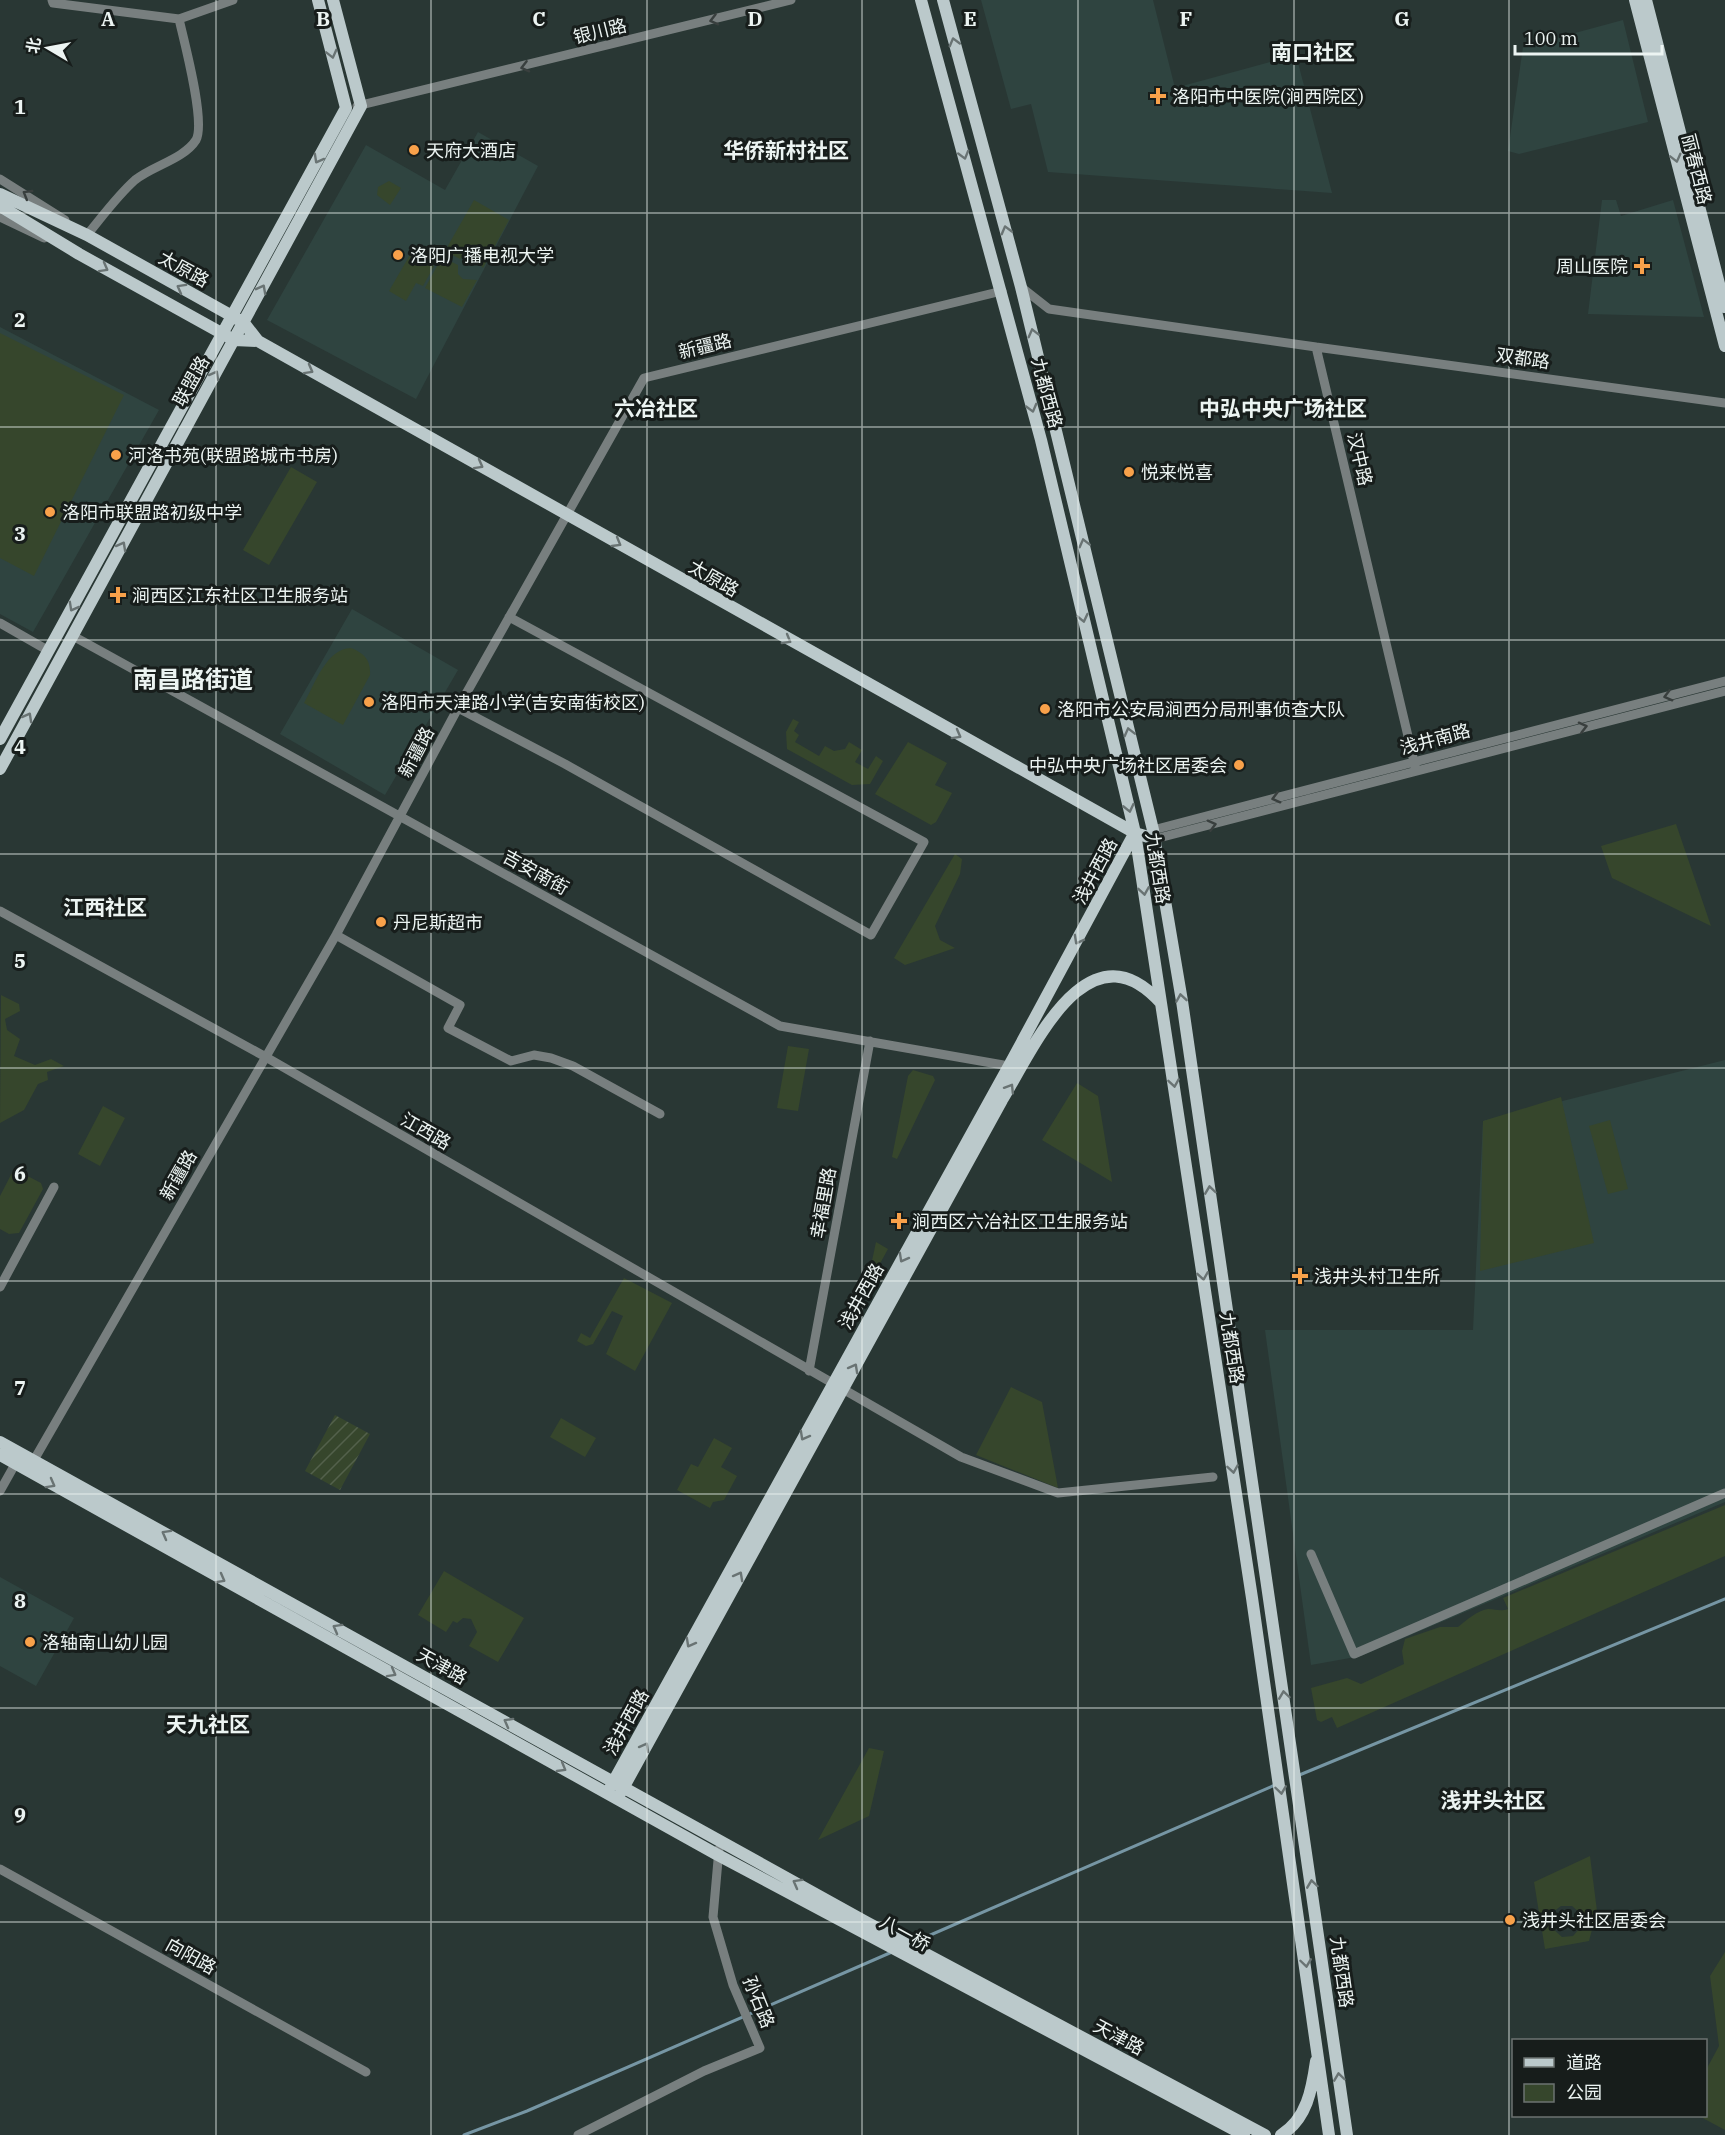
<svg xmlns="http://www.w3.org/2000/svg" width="1725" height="2135" font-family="'IBM Plex Serif','Noto Sans SC',serif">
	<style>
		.built { fill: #2f4440 }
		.green { fill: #36462c; fill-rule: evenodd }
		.garden { fill: url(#garden-furrows) }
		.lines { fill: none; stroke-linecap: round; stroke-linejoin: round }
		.stream { stroke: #7696a4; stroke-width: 3 }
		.minor { stroke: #787f7f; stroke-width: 9 }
		.major { stroke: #bbc9cb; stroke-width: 12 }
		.oneway { stroke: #393f3e }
		.oneway2 { stroke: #697373 }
		.grid { fill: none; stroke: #ecf4f2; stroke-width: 1.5; stroke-opacity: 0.55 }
		.poi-dot { fill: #f8a14a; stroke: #171d1b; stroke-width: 2 }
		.labels { text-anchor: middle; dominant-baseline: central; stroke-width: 6; stroke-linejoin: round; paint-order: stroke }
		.street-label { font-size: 18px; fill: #ecf4f2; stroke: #171d1b }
		.poi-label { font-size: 18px; fill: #ecf4f2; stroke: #171d1b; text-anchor: start }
		.quarter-label { font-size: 21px; font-weight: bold; fill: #ecf4f2; stroke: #171d1b }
		.district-label { font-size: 24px; font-weight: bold; fill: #ecf4f2; stroke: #171d1b }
		.grid-label { font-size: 20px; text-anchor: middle; font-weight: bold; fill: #ecf4f2; stroke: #171d1b; stroke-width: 6; stroke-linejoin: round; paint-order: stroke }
	</style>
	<defs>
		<pattern id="garden-furrows" width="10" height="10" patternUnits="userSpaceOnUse" patternTransform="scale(1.5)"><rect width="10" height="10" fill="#36462c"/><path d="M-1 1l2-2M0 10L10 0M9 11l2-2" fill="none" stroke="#53614b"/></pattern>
	</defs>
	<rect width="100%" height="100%" fill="#293734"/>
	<path class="built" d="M981,0H1153L1175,88L1296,55L1332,193L1048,172L1031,104L1011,109Z
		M1623,20L1648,122L1519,154L1508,151L1523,47Z
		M478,132L538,166L416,399L267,320L366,145L445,190Z
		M1602,200H1616L1621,216L1673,200L1704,317L1588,314Z
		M0,327L159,410L33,632L0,614Z
		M352,609L458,670L385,795L280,734Z
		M1725,1060V1502L1361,1656L1311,1665L1265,1330H1473L1483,1121Z
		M0,1577L74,1618L36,1686L0,1666Z"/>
	<path class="green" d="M389,181L401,188L390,205L377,195L378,187Z
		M474,200L509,220L483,268L473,256H464L460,259L445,251Z
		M411,253L434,266L423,286L416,283L406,301L389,291Z
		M442,257L458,265V274L463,279L477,280L462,307L425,288Z
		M0,333L124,395L34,576L0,558Z
		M291,467L317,482L269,565L243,550Z
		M351,648C364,653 371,660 370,675L343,725L304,703C315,684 326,649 351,648Z
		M793,719L799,722L794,731L799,735L795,742L819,756L825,746L834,751L845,749L849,742L862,750L855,762L868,769L876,756L883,761L870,784L852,785L787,749L786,732Z
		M908,742L947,763L935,785L952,793L936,822L931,825L875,794Z
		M1676,824L1711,926L1612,878L1601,846Z
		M955,854L962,859L960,874L935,926L940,940L955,948L905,965L894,958Z
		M1,995L19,1004L20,1011L5,1019L7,1030L20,1039L14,1056L35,1065L51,1059L64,1066L47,1072L48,1080L38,1084L24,1110L0,1123Z
		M788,1046L809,1049L798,1111L777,1108Z
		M913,1070L933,1076L935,1080L897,1159L892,1157L908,1076Z
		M1077,1083L1098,1096L1112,1182L1042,1140Z
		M1561,1097L1594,1243L1480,1271L1483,1121Z
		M103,1106L125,1118L100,1166L78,1154Z
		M1610,1120L1628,1189L1608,1194L1589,1126Z
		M14,1169L41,1183L43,1189L19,1233L9,1234L0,1229V1196Z
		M876,1242L888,1249L866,1289Z
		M624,1278L672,1303L635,1371L606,1354L623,1316L612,1311L593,1344L586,1346L577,1341L581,1333L590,1338Z
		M1011,1387L1042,1402L1058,1488L976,1455Z
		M561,1418L596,1438L585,1457L550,1437Z
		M714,1438L732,1448L721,1467L737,1476L724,1500L713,1502L710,1508L677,1490L691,1464L698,1467Z
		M1725,1505V1556L1337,1728L1332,1717L1321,1722L1317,1720L1311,1688L1347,1678L1361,1684L1404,1664L1402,1651L1405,1639L1440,1627H1458C1467,1620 1476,1611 1488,1609C1496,1609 1500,1612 1508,1609L1503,1598Z
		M444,1571L524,1618L498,1662L469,1646L477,1632L471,1619L463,1618L457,1623L453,1621L446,1632L418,1615Z
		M869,1748L884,1751L869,1816L818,1840Z
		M1590,1856L1597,1911L1589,1941L1545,1949L1534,1882ZM1561,1906H1572L1580,1913V1928L1573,1936L1562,1937L1551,1927L1553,1912Z
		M1725,1952V2130L1699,2116H1706V2070L1719,2046L1710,1976Z"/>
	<path class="garden" d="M335,1415L370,1434L340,1490L305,1471Z"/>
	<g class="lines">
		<path class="stream" d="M1297,1776L1725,1599
			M912,1943L1275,1785
			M464,2135L527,2111L892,1952"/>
		<path class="minor" d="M52,0L53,3L179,19L233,0
			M357,106L791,0
			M0,179L65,220
			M0,217L44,238
			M84,233L87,235C102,217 117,196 135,180C152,166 184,159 196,140C206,122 184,41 179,19
			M1021,287L1049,309L1316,347L1416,770
			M1316,347L1725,403
			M0,623L49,651
			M73,636L780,1026L1009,1066
			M458,708L565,764L871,935L924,842L509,617
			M1153,830L1725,681
			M1155,839L1725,691
			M0,911L264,1056L961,1457L1058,1493L1213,1477
			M336,935L460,1005L448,1028L511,1061L534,1055L551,1058L573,1066L660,1114
			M0,1287L54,1187
			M809,1371L870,1041
			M34,1460L336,935L458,708L644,378L1002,291
			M0,1491L18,1459
			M1311,1554L1354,1654L1725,1493
			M0,1869L366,2072
			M578,2135L704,2071L760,2048L733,1985L713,1917L719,1849"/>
		<path class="major" d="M921,0L1041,440L1135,833L1252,1598L1329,2135
			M943,0L1021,287L1153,830L1182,1001L1347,2135
			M1635,0L1725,346
			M1646,0L1725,307
			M0,194L87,235L232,316L244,323L258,341L1135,833L1155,839
			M0,206L79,254L234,340L258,341
			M0,739L346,108L318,0
			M0,769L361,106L333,0
			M0,1442L866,1922L1265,2135
			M0,1455L716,1854L1244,2135
			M611,1786L1009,1066L1134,834
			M621,1792L1002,1100C1034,1047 1088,922 1161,1003
			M1281,2135C1307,2119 1312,2089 1316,2061"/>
	</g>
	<defs><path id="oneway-chevron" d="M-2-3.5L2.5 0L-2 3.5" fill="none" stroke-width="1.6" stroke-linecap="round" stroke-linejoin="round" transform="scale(1.5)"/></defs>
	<g class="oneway">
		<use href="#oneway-chevron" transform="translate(714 20) rotate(166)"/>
		<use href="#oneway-chevron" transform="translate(525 67) rotate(166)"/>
		<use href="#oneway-chevron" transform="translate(27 194) rotate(-149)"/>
		<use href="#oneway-chevron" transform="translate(1668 696) rotate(165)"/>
		<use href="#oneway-chevron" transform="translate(1583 727) rotate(-14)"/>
		<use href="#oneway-chevron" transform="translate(1276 798) rotate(165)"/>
		<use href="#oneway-chevron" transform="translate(1212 825) rotate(-15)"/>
	</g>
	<g class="oneway2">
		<use href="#oneway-chevron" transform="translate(954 42) rotate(-105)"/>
		<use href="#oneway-chevron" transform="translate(332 54) rotate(76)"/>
		<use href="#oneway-chevron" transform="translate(964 155) rotate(74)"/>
		<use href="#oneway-chevron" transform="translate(1676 158) rotate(76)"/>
		<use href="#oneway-chevron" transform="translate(318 159) rotate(119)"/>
		<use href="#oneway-chevron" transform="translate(1006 230) rotate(-105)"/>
		<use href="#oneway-chevron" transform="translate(104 268) rotate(29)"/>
		<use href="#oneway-chevron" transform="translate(181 288) rotate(-151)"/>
		<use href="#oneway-chevron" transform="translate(262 289) rotate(-62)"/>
		<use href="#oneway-chevron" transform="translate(1033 333) rotate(-104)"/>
		<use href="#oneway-chevron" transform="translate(309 370) rotate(29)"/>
		<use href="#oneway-chevron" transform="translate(215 375) rotate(-61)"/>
		<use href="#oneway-chevron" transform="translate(1032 408) rotate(75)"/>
		<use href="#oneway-chevron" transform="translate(479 465) rotate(29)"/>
		<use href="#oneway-chevron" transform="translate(617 543) rotate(30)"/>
		<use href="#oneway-chevron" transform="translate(1084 543) rotate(-104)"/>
		<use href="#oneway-chevron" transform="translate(122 546) rotate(-61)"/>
		<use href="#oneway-chevron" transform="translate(73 607) rotate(119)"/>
		<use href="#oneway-chevron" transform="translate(1083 618) rotate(77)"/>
		<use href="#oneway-chevron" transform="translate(787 640) rotate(30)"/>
		<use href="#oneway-chevron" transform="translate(28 717) rotate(-61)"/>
		<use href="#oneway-chevron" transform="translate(1129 732) rotate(-104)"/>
		<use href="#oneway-chevron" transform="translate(957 735) rotate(29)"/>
		<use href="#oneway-chevron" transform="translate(1129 808) rotate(77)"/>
		<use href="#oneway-chevron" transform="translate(1144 891) rotate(81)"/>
		<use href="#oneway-chevron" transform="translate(1078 940) rotate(119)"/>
		<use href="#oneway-chevron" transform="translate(1181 998) rotate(-99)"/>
		<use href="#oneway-chevron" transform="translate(1174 1083) rotate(81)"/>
		<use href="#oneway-chevron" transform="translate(1010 1088) rotate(-58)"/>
		<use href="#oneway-chevron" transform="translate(1210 1190) rotate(-98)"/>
		<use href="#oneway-chevron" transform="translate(903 1258) rotate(119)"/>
		<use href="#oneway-chevron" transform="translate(1203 1276) rotate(81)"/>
		<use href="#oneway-chevron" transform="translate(854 1368) rotate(-61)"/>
		<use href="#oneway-chevron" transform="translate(804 1436) rotate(119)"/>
		<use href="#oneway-chevron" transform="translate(1233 1469) rotate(81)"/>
		<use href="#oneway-chevron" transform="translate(51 1484) rotate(29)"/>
		<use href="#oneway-chevron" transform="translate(166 1534) rotate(-151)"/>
		<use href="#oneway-chevron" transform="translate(739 1576) rotate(-61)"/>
		<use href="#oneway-chevron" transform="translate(221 1579) rotate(29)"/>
		<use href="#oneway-chevron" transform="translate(337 1628) rotate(-151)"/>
		<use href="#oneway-chevron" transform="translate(690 1643) rotate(119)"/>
		<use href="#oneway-chevron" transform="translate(392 1673) rotate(29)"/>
		<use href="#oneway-chevron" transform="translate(1284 1695) rotate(-98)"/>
		<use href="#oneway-chevron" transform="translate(508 1722) rotate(-151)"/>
		<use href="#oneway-chevron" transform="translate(645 1747) rotate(-61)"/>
		<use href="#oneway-chevron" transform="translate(562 1768) rotate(30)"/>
		<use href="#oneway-chevron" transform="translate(1281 1790) rotate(82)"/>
		<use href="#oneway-chevron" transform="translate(797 1883) rotate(-151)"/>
		<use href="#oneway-chevron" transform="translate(1312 1884) rotate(-98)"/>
		<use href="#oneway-chevron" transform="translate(1306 1963) rotate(82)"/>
		<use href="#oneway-chevron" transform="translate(1339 2077) rotate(-98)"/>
	</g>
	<path class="grid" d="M216,0V2135M431,0V2135M647,0V2135M862,0V2135M1078,0V2135M1294,0V2135M1509,0V2135M0,213H1725M0,427H1725M0,640H1725M0,854H1725M0,1068H1725M0,1281H1725M0,1494H1725M0,1708H1725M0,1922H1725"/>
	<g class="poi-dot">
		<path d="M1155 87h6v6h6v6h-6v6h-6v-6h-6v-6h6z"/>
		<circle cx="414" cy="150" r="6"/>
		<circle cx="398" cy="255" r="6"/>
		<path d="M1639 257h6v6h6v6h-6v6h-6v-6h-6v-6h6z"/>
		<circle cx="116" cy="455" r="6"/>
		<circle cx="1129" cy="472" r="6"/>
		<circle cx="50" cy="512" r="6"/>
		<path d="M115 586h6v6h6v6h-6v6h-6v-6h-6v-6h6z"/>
		<circle cx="369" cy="702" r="6"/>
		<circle cx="1045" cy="709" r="6"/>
		<circle cx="1239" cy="765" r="6"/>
		<circle cx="381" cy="922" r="6"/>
		<path d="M896 1212h6v6h6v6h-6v6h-6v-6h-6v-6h6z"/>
		<path d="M1297 1267h6v6h6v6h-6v6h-6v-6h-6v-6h6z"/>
		<circle cx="30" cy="1642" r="6"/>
		<circle cx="1510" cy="1920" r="6"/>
	</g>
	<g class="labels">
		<g class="street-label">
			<text transform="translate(600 31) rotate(-14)">银川路</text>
			<text transform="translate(1697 169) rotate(76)">丽春西路</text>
			<text transform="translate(184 269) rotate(29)">太原路</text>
			<text transform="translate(705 346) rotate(-14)">新疆路</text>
			<text transform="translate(1523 358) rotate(8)">双都路</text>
			<text transform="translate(191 381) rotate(-61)">联盟路</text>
			<text transform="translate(1047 393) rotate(75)">九都西路</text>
			<text transform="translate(1360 459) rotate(77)">汉中路</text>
			<text transform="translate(714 578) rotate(30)">太原路</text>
			<text transform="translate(1435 739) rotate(-15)">浅井南路</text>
			<text transform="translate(416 752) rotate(-62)">新疆路</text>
			<text transform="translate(1158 868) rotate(81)">九都西路</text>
			<text transform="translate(1095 871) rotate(-62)">浅井西路</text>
			<text transform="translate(536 872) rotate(29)">吉安南街</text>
			<text transform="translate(426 1131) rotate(30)">江西路</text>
			<text transform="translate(178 1175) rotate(-60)">新疆路</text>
			<text transform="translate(823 1203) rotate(-80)">幸福里路</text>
			<text transform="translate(861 1296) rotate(-61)">浅井西路</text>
			<text transform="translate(1232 1348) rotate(81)">九都西路</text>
			<text transform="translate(442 1666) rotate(29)">天津路</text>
			<text transform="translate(626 1722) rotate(-61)">浅井西路</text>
			<text transform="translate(905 1933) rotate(29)">八一桥</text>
			<text transform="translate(191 1956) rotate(29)">向阳路</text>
			<text transform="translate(1342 1972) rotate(82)">九都西路</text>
			<text transform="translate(759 2002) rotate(68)">孙石路</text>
			<text transform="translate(1119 2037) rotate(28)">天津路</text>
		</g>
		<g class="poi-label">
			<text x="1172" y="96">洛阳市中医院(涧西院区)</text>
			<text x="426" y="150">天府大酒店</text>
			<text x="410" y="255">洛阳广播电视大学</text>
			<text x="1628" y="266" text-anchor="end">周山医院</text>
			<text x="128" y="455">河洛书苑(联盟路城市书房)</text>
			<text x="1141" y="472">悦来悦喜</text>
			<text x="62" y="512">洛阳市联盟路初级中学</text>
			<text x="132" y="595">涧西区江东社区卫生服务站</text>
			<text x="381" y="702">洛阳市天津路小学(吉安南街校区)</text>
			<text x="1057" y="709">洛阳市公安局涧西分局刑事侦查大队</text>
			<text x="1227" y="765" text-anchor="end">中弘中央广场社区居委会</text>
			<text x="393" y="922">丹尼斯超市</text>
			<text x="912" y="1221">涧西区六冶社区卫生服务站</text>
			<text x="1314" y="1276">浅井头村卫生所</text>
			<text x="42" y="1642">洛轴南山幼儿园</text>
			<text x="1522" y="1920">浅井头社区居委会</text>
		</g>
		<g class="quarter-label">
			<text x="1313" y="52">南口社区</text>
			<text x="786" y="150">华侨新村社区</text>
			<text x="656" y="408">六冶社区</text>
			<text x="1283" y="408">中弘中央广场社区</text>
			<text x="105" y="907">江西社区</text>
			<text x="208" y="1724">天九社区</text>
			<text x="1493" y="1800">浅井头社区</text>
		</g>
		<g class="district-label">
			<text x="193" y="679">南昌路街道</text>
		</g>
	</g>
	<g class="grid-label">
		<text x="108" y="26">A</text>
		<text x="323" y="26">B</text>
		<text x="539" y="26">C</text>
		<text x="755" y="26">D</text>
		<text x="970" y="26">E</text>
		<text x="1186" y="26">F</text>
		<text x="1402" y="26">G</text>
		<text x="20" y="114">1</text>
		<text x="20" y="327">2</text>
		<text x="20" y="541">3</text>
		<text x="20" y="754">4</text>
		<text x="20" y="968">5</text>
		<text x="20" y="1181">6</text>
		<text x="20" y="1395">7</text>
		<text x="20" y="1608">8</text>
		<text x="20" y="1822">9</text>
	</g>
	<rect x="1512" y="2039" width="195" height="78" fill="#171d1b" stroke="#6c7371" stroke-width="1.5"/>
	<rect x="1524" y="2058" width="30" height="9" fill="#bbc9cb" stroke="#6c7371" stroke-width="1.5"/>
	<text x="1566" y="2069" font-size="18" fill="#ecf4f2">道路</text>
	<rect x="1524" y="2084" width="30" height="18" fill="#36462c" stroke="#6c7371" stroke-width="1.5"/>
	<text x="1566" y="2099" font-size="18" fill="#ecf4f2">公园</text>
	<g transform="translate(48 48) rotate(280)" stroke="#171d1b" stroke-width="4.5" paint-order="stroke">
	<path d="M0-4.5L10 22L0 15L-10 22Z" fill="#ecf4f2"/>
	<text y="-9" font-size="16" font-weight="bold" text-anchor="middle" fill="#ecf4f2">北</text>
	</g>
	<path d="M1515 45v9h147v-9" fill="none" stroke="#ecf4f2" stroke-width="3"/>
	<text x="1524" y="45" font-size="18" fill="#ecf4f2" stroke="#171d1b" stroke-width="4.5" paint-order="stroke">100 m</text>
</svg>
